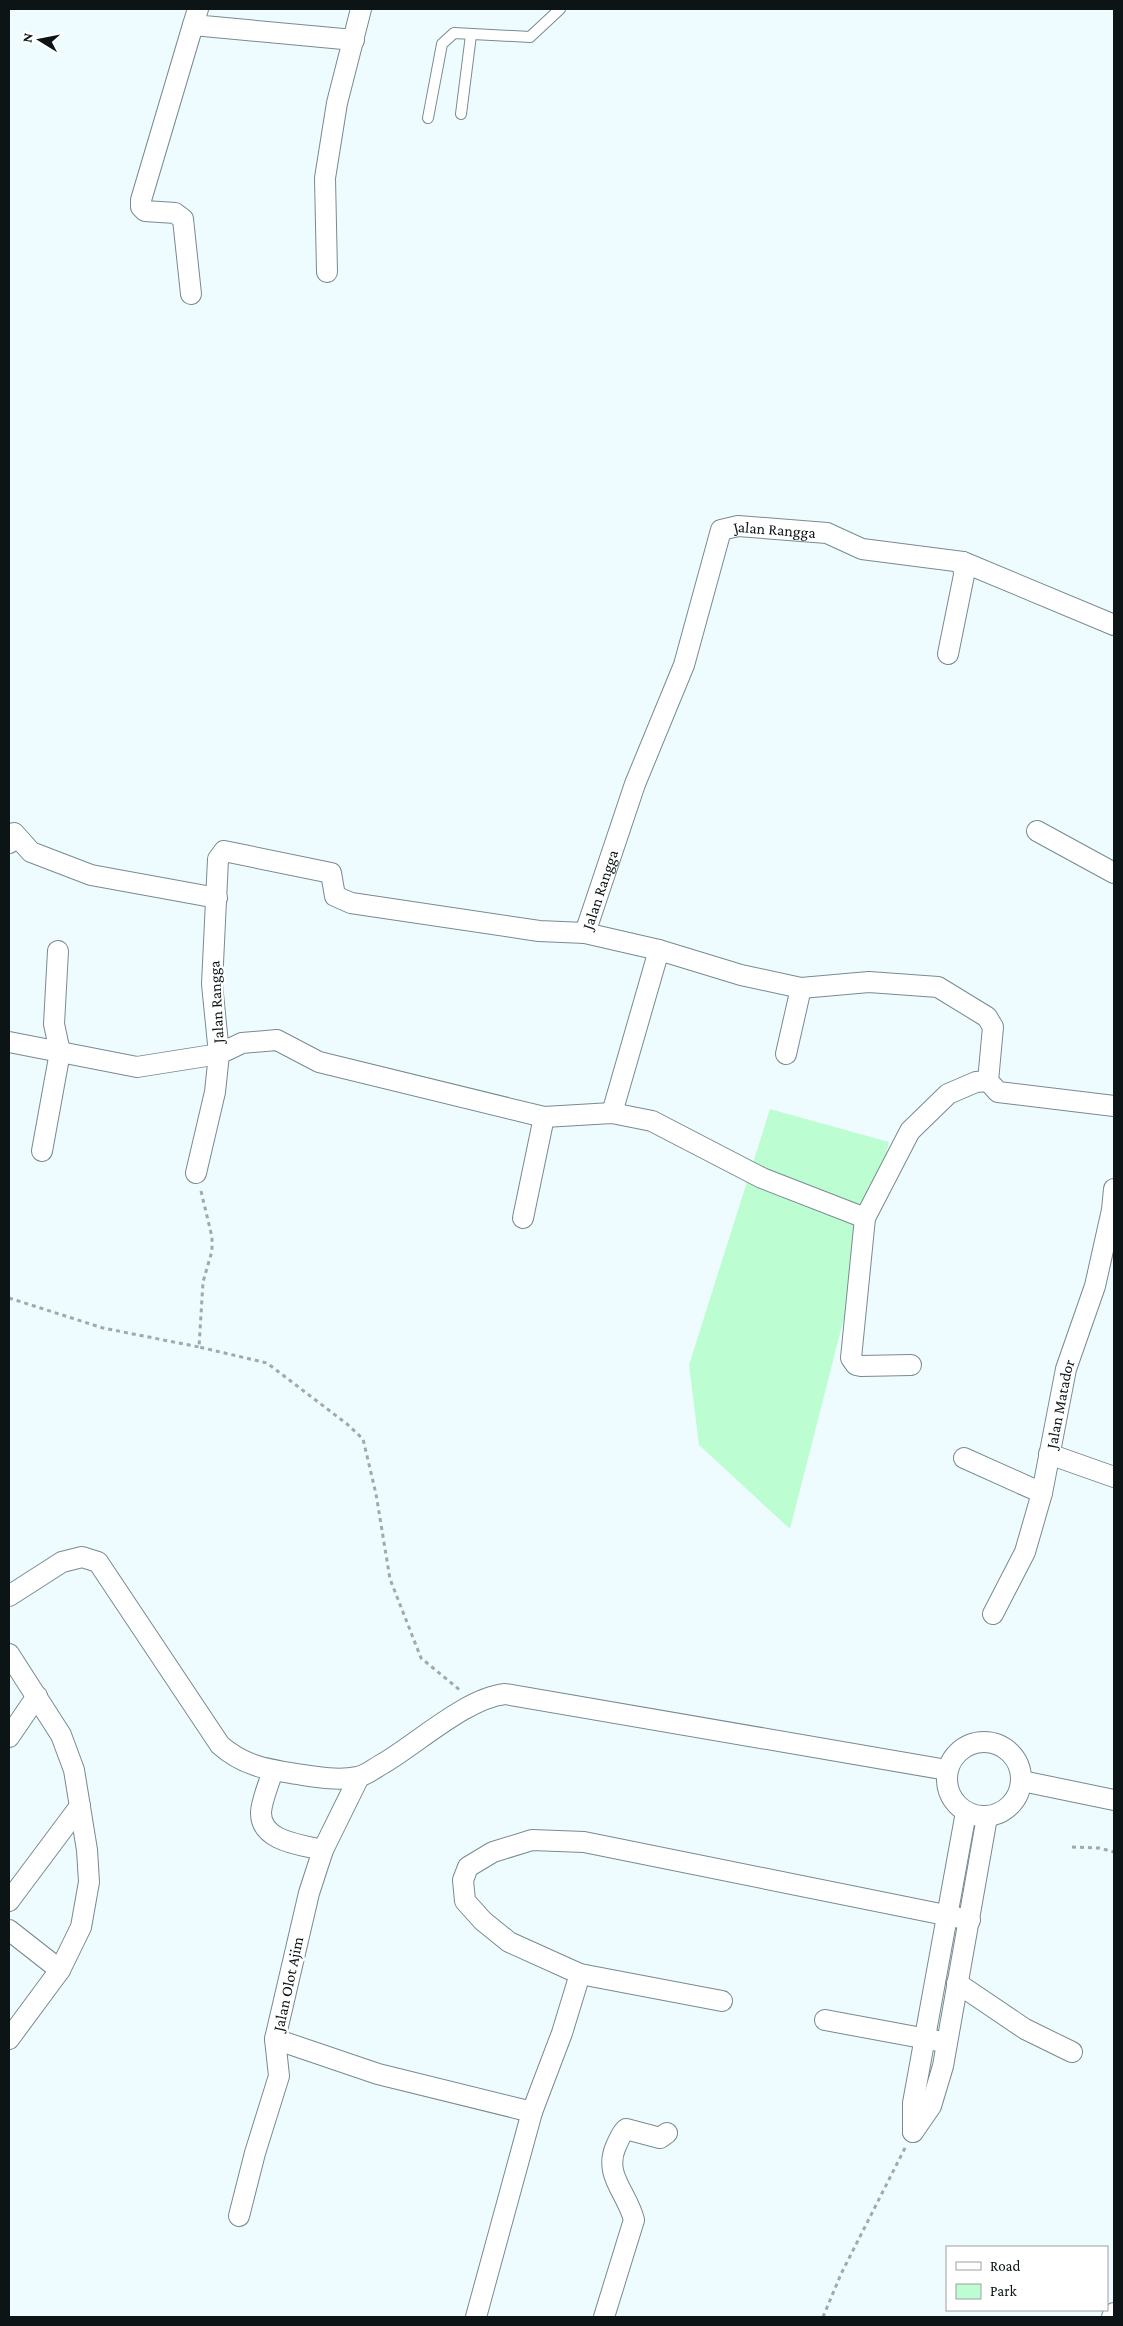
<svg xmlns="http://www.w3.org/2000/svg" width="1123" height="2326" font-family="'Crimson Pro',serif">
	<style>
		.green { fill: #bdfdd2 }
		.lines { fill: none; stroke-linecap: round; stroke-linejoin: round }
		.service-casing { stroke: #778b90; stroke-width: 12 }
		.minor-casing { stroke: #778b90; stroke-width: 22 }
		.path { stroke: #9eaaad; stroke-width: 3; stroke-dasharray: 4 4; stroke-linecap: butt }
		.service { stroke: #fff; stroke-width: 10 }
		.minor { stroke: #fff; stroke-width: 20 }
		.labels { text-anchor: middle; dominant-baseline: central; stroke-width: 5; stroke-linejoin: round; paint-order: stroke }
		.street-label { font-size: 16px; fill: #0c1416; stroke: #fff }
	</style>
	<rect width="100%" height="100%" fill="#eefcff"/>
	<path class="green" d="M770,1109L889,1142L790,1529L699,1445L689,1365Z"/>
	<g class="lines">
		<defs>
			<path id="service" d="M461,114L471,35
				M428,118L442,44L454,33L530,37L560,9"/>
			<g id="minor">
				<path d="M198,9L193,25L354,40"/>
				<path d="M327,272L325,178L337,103L361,9"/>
				<path d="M191,294L183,219L175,213L145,211L141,207V200L193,25"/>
				<path d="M948,654L964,575L963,562"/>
				<path d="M1037,831L1114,873"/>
				<path d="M9,843L14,833L31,852L91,875L217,898"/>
				<path d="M585,933L659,950L741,975L801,988L869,982L938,987L987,1017L993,1027L988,1081L998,1092L1114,1106"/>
				<path id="s1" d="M9,1042L137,1067L219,1054L212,984L218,859L224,851L331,873L335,896L351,903L539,931L585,933L635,784L684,665L721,530L738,526L827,533L862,549L963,562L1114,625"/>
				<path d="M786,1054L801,988"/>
				<path d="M612,1113L659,950"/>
				<path d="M42,1151L60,1052L54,1024L58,951"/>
				<path d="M196,1173L215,1092L219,1054L242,1043L277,1040L319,1062L544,1117L612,1113L652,1121L762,1178L865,1218L910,1131L948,1094L976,1082L988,1081"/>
				<path d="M523,1218L544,1117"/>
				<path d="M865,1218L851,1358L856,1365L861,1366L911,1365"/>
				<path d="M1049,1454L1114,1477"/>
				<path d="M964,1458L1042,1493"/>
				<path d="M9,1596L62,1562L82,1557L98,1562L220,1745C244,1766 266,1769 297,1774C316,1777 338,1781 357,1777C366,1776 376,1767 384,1763C419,1742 467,1698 505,1694L947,1770"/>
				<path id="s2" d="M993,1614L1025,1552L1042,1493L1066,1369L1095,1286L1112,1210L1114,1189"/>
				<path d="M9,1654L61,1735L74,1770L87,1850L89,1882L81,1927L60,1970L9,2039"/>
				<path d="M9,1737L37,1696"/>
				<circle cx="984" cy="1779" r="37"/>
				<path d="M273,1770C269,1784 262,1799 261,1812C260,1842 303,1845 323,1850"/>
				<path d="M359,1777L323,1850L309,1893L275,2039L378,2074L532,2112L562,2033L580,1974"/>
				<path d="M1022,1781L1114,1800"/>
				<path d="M9,1901L80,1806"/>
				<path d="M9,1930L60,1970"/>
				<path d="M957,1983L1025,2029L1072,2052"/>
				<path d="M722,2001L580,1974L509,1942L483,1921L465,1901L463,1880L468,1867L493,1852L532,1840L584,1842L970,1920"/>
				<path d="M825,2020L938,2041"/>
				<path d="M913,2132L931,2106L943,2066L987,1817"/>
				<path d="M913,2132V2103L966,1812"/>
				<path d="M239,2216L255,2153L279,2076L275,2039"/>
				<path d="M476,2317L532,2112"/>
				<path d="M604,2317L634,2220C627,2192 603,2175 616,2146C619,2140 621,2133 626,2129L660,2138L667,2133"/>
				<path d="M1112,2317L1114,2313"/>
			</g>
		</defs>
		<use href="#service" class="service-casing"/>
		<use href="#minor" class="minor-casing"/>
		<path class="path" d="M201,1191L212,1237V1251L203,1282L199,1347L267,1363L347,1424L363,1439L376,1494L390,1579L421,1658L461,1691
			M9,1298L103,1328L199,1347
			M1072,1847L1099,1848L1114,1852
			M823,2317L841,2274L906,2146"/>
		<use href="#service" class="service"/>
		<use href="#minor" class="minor"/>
	</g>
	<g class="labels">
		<g class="street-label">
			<text stroke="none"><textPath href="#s1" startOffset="1285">Jalan Rangga</textPath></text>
			<text stroke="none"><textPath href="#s1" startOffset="851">Jalan Rangga</textPath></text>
			<text transform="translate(216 1002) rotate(-93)">Jalan Rangga</text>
			<text stroke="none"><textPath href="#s2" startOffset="222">Jalan Matador</textPath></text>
			<text transform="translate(288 1984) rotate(-78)">Jalan Olot Ajim</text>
		</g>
	</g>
	<rect width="1123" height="2326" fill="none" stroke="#0c1416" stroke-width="20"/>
	<rect x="946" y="2246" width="162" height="65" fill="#ffffff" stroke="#9ea1a2"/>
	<rect x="956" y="2262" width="25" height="8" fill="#ffffff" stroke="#9ea1a2"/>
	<text x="990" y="2271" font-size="15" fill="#0c1416">Road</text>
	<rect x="956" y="2284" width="25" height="15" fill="#bdfdd2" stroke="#9ea1a2"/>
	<text x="990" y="2296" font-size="15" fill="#0c1416">Park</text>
	<g transform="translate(40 40) rotate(280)" stroke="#ffffff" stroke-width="4" paint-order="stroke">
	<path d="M0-4L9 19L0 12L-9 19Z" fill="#0c1416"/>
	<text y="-8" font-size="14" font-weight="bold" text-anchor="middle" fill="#0c1416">N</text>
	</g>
</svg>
